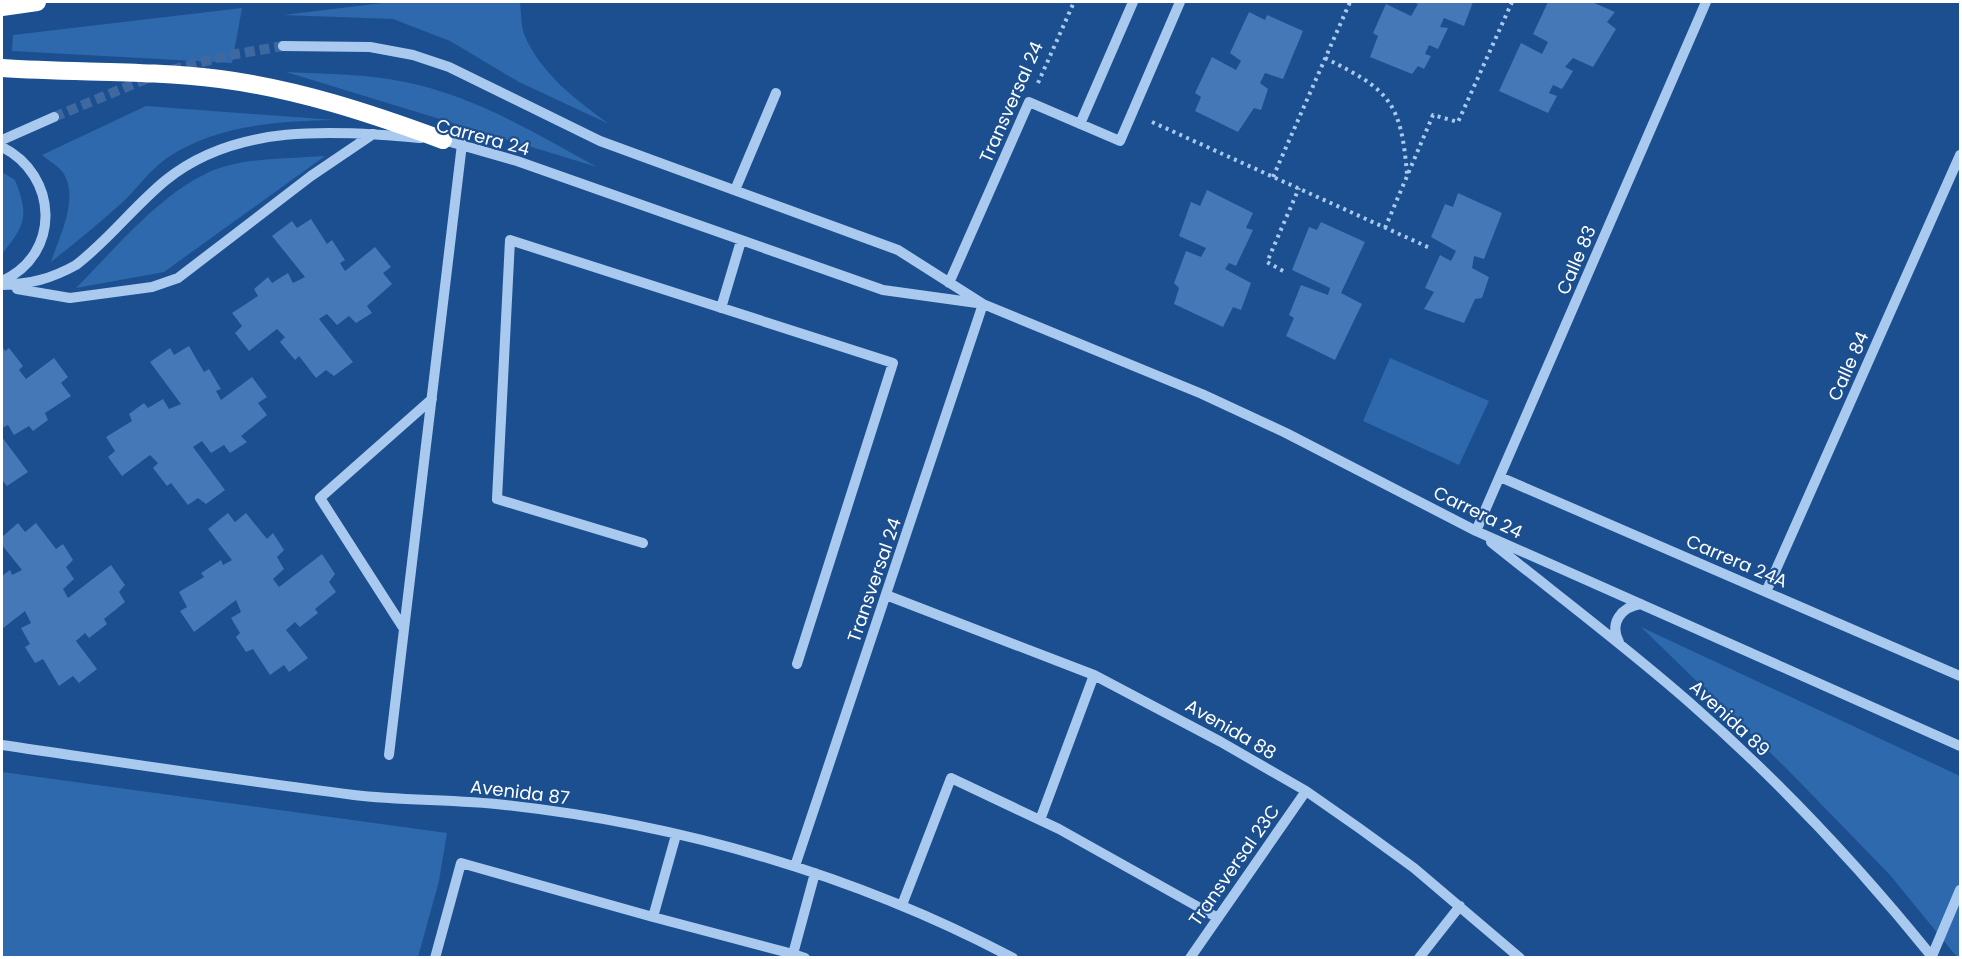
<svg xmlns="http://www.w3.org/2000/svg" width="1962" height="959" font-family="Poppins,sans-serif">
	<style>
		.green { fill: #2e69ad }
		.building { fill: #4478b7 }
		.lines { fill: none; stroke-linecap: round; stroke-linejoin: round }
		.minor-tunnel { stroke: #3d69a0; stroke-width: 10; stroke-dasharray: 10 5; stroke-linecap: butt }
		.path { stroke: #a9c9ee; stroke-width: 4; stroke-dasharray: 3 4.5; stroke-linecap: butt }
		.minor { stroke: #a9c9ee; stroke-width: 10 }
		.highway { stroke: #fff; stroke-width: 18 }
		.labels { text-anchor: middle; dominant-baseline: central; stroke-width: 4.5; stroke-linejoin: round; paint-order: stroke }
		.street-label { font-size: 18px; fill: #fff; stroke: #1b4f8f }
	</style>
	<rect width="100%" height="100%" fill="#1b4f8f"/>
	<path class="green" d="M391,2H520C521,12 521,24 524,34C540,73 576,100 609,124L519,82L450,41L393,19L283,15Z
		M242,8L232,63L12,51L13,35Z
		M286,72C326,74 366,74 405,82C475,96 535,133 597,167Z
		M146,106L335,120C279,121 215,125 167,158C151,169 138,187 125,200C101,222 76,242 51,262C59,237 79,200 64,174C60,167 49,161 42,155Z
		M325,156L164,272L76,288C116,248 156,198 207,173C241,157 288,159 325,156Z
		M2,172L15,180C29,216 26,224 2,254Z
		M1390,358L1489,401L1459,465L1363,421Z
		M1641,627L1960,776V957H1957L1890,875L1785,767Z
		M2,772L447,833L439,881L418,957H2Z"/>
	<path class="building" d="M1413,2H1473L1464,26L1444,18L1440,27L1448,28L1438,49L1429,45L1425,54L1431,56L1424,69L1418,66L1412,74L1370,57L1378,36L1373,33L1386,4L1411,16L1418,4Z
		M1548,2H1592L1615,12L1607,22L1616,29L1593,67L1573,58L1565,67L1573,71L1562,89L1553,85L1549,93L1557,96L1548,113L1499,91L1521,43L1542,54L1548,42L1533,34Z
		M1249,12L1265,20L1267,15L1303,31L1283,79L1265,73L1260,83L1268,89L1261,110L1254,108L1238,132L1195,111L1201,97L1195,93L1212,57L1236,70L1241,61L1230,53Z
		M1207,190L1253,213L1246,228L1253,230L1236,266L1229,263L1225,269L1251,283L1241,310L1233,307L1223,327L1174,304L1179,288L1174,283L1186,251L1201,257L1206,248L1179,236L1191,202L1200,206Z
		M1458,193L1502,213L1484,259L1474,256L1472,268L1489,277L1482,298L1475,299L1464,323L1424,309L1434,292L1425,288L1440,255L1451,261L1456,251L1431,237L1445,204L1453,207Z
		M311,219L327,244L332,240L345,260L340,263L345,271L375,247L391,267L383,273L392,284L367,306L372,313L356,323L349,316L337,325L327,314L319,319L353,362L334,376L326,370L316,378L299,356L295,360L280,342L285,337L277,329L249,351L235,333L242,326L232,313L258,296L254,289L268,277L272,283L288,273L293,283L305,277L272,236L292,221L297,228Z
		M1321,222L1365,242L1341,293L1362,304L1335,360L1286,336L1294,318L1289,315L1301,285L1328,295L1330,288L1292,270L1309,227L1317,230Z
		M2,346L5,351L9,348L23,366L19,370L26,379L54,358L68,377L61,383L71,396L45,413L48,420L33,431L29,426L14,435L8,425L2,428Z
		M189,346L204,372L209,369L221,389L216,391L221,400L252,377L267,397L258,403L267,415L241,436L247,442L230,453L224,445L211,453L202,441L193,447L225,490L206,504L198,498L188,505L171,483L167,486L153,468L158,463L150,455L122,476L108,457L115,451L106,437L132,421L129,414L144,403L148,408L163,399L169,409L181,404L150,362L170,348L174,355Z
		M2,437L28,472L7,486L2,480Z
		M228,513L235,522L246,513L267,539L273,533L284,550L277,557L284,569L273,579L279,587L322,554L335,574L329,582L336,592L315,609L318,613L300,627L295,622L286,630L308,658L289,672L284,665L270,675L253,649L246,652L236,637L240,633L231,618L241,612L236,600L194,632L180,611L187,607L179,592L204,577L201,573L221,560L223,565L232,560L208,529Z
		M18,523L25,532L36,523L56,549L63,544L73,560L66,567L74,579L63,589L68,598L111,565L125,585L119,592L125,602L104,619L107,624L89,638L85,633L76,641L97,669L79,683L73,676L59,686L43,659L35,663L25,647L30,644L21,628L31,623L25,611L2,629V576L10,570L12,575L22,570L2,545V537Z"/>
	<g class="lines">
		<path class="minor-tunnel" d="M172,70L225,56L283,46
			M54,117L148,78"/>
		<path class="path" d="M1325,58C1389,90 1401,101 1407,174
			M1038,83L1074,2
			M1152,122L1430,248
			M1273,177L1350,2
			M1385,228L1433,115L1458,122L1512,2
			M1283,271L1267,262L1299,188"/>
		<path class="minor" d="M283,46L370,47L413,55L449,67L600,141L898,250L983,304L1202,394L1286,433L1476,531L1960,746
			M1080,124L1133,2
			M440,139L517,161L883,290L977,303
			M2,140L54,117
			M2,147C58,175 62,254 2,281
			M735,190L776,93
			M949,283L1029,102L1120,141L1180,2
			M2,285C30,284 51,279 76,265C109,240 134,206 166,180C238,122 335,131 421,138
			M17,289L70,298L152,287L178,278L311,176L373,134
			M721,308L741,241
			M1500,477L1960,676
			M1476,531L1706,2
			M1491,542C1557,595 1625,646 1689,702C1777,779 1859,866 1933,958
			M643,543L497,499L510,240L893,363L797,664
			M1766,592L1960,155
			M886,595L1094,675L1221,742L1306,791L1359,828L1414,868L1520,958
			M404,629L320,498L432,399
			M1619,642C1609,623 1621,607 1641,604
			M2,745C119,762 236,780 354,795C404,801 455,799 505,805C680,824 856,875 1013,958
			M389,755L462,144
			M1040,820L1094,675
			M795,866L983,304
			M902,905L951,778L1059,829L1218,918
			M653,917L793,954
			M1932,956L1960,890
			M435,958L461,863L653,917L676,835
			M805,958L793,954L815,873
			M1190,958L1306,791
			M1419,958L1460,906"/>
		<path class="highway" d="M2,7L37,2
			M2,68C74,73 147,70 220,79C297,89 370,113 443,140"/>
	</g>
	<g class="labels">
		<g class="street-label">
			<text transform="translate(1011 102) rotate(-66)">Transversal 24</text>
			<text transform="translate(483 137) rotate(15)">Carrera 24</text>
			<text transform="translate(1576 260) rotate(-67)">Calle 83</text>
			<text transform="translate(1848 366) rotate(-66)">Calle 84</text>
			<text transform="translate(1478 512) rotate(26)">Carrera 24</text>
			<text transform="translate(1737 561) rotate(23)">Carrera 24A</text>
			<text transform="translate(874 580) rotate(-71)">Transversal 24</text>
			<text transform="translate(1730 718) rotate(43)">Avenida 89</text>
			<text transform="translate(1231 729) rotate(30)">Avenida 88</text>
			<text transform="translate(520 792) rotate(7)">Avenida 87</text>
			<text transform="translate(1234 865) rotate(-55)">Transversal 23C</text>
		</g>
	</g>
	<rect width="1962" height="959" fill="none" stroke="#ffffff" stroke-width="6"/>
</svg>
